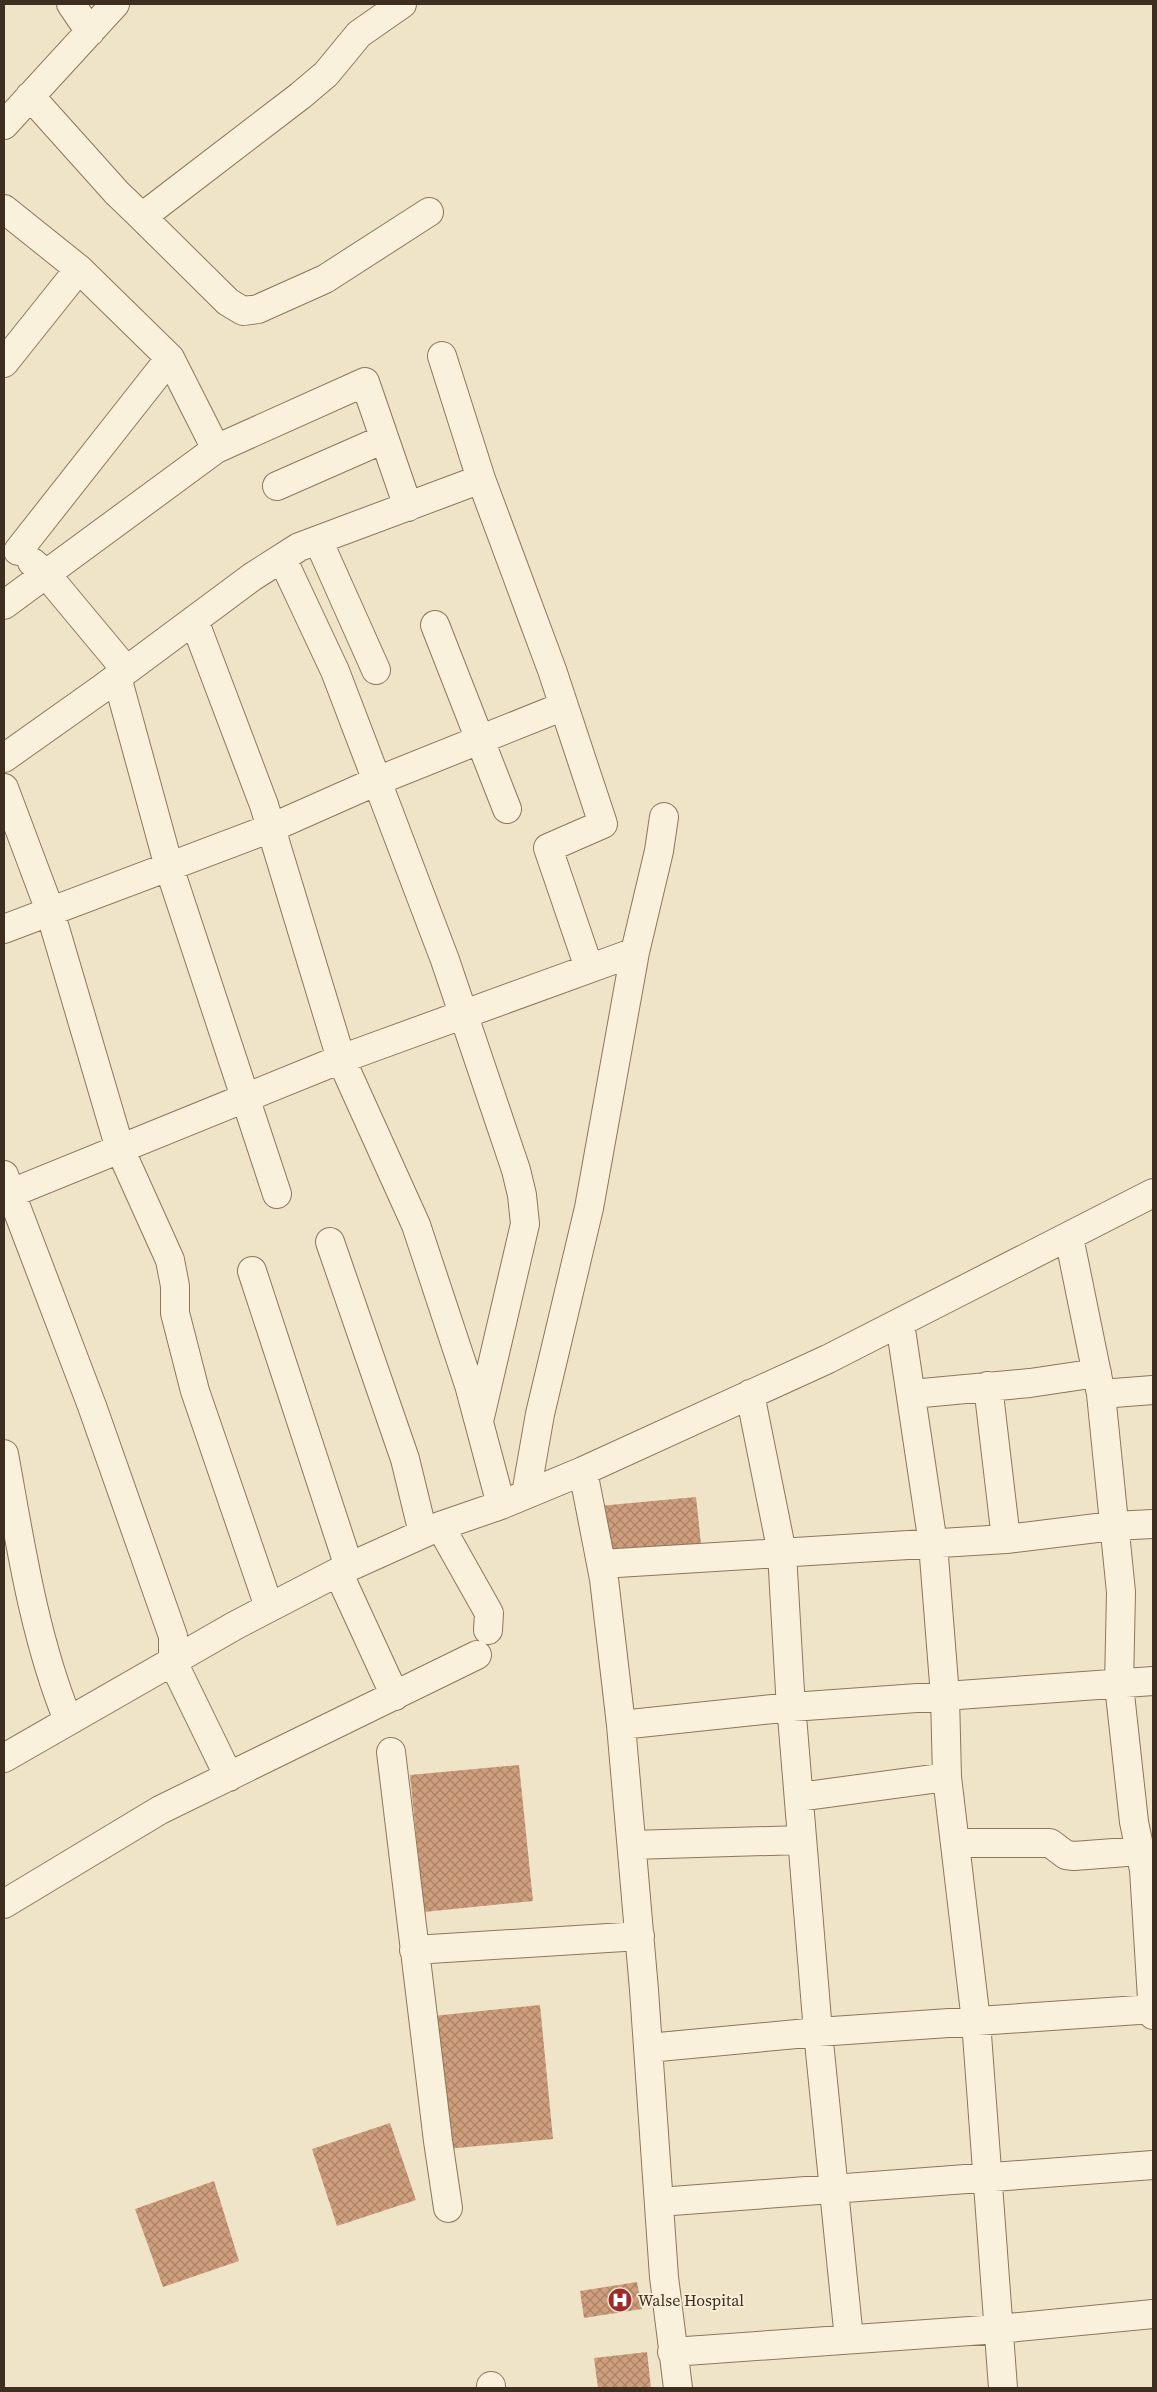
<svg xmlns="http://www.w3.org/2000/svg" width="1157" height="2392" font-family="'Source Serif 4',serif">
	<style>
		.building { fill: url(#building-cross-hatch) }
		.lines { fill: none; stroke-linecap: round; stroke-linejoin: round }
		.minor-casing { stroke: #8d765c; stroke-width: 30 }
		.minor { stroke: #faf1dc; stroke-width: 28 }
		.labels { text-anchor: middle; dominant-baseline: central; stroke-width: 4; stroke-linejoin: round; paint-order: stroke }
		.poi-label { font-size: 16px; fill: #3d2e20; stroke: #f7eed8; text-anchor: start }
	</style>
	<defs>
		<pattern id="building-cross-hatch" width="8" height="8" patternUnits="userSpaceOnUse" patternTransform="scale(1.25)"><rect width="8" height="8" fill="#cf9f7d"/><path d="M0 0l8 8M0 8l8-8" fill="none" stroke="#a98266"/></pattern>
	</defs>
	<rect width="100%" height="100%" fill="#f0e4c8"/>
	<path class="building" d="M696,1497L701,1544L604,1554L599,1506Z
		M519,1765L533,1901L424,1912L410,1775Z
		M540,2005L553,2139L446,2149L433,2016Z
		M390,2123L416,2200L337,2226L312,2149Z
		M214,2181L239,2261L163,2287L135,2209Z
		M637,2282L642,2309L584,2318L580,2291Z
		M647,2352L651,2388H598L594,2358Z"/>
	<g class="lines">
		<defs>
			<path id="minor" d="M71,4L90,32
				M402,4L359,34L326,74L300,96L142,217L228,302L243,311L258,309L325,279L429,212
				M30,96L117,193L142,217
				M4,125L115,4
				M4,209L79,269L170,358L216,449
				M442,356L481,479
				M4,363L79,269
				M277,486L384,439
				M318,540L376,670
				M18,551L170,358
				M282,558L335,671L377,781L445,960L516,1170L522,1195L525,1224L480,1417
				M32,562L46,574L126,670
				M4,605L216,449L365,382L408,507
				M194,620L264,805L341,1059L416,1225L469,1385L501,1505
				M435,625L507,809
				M117,677L169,867L277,1194
				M4,758L100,690L252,577L299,547L481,479L552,670L603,824L548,848L589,968
				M4,788L49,908L120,1149L170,1260L175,1286V1313L195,1391L269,1607
				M4,929L271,828L377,781L564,706
				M4,1175L92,1406L173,1636V1662L229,1777
				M4,1196L341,1059L635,952
				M1069,1237L1101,1394L1121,1592L1119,1685L1134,1822L1144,1870L1153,2015
				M330,1242L405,1459L423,1533
				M252,1271L349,1567
				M900,1323L933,1544L945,1696L947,1777L976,2021L1003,2388
				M988,1386L1006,1539
				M750,1394L782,1553L790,1692L818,2032L849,2339
				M912,1394L1030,1383L1097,1373
				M1101,1394L1153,1390
				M4,1454C20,1542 34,1637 68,1720
				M583,1471L604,1579L621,1725L644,1990L664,2277L678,2388
				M526,1494L540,1414L589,1208L635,952L659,851L664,817
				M440,1526L489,1613L488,1630
				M601,1564L1006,1539L1113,1526L1153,1524
				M338,1572L395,1696
				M621,1725L792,1707L1153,1681
				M391,1752L438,2141L448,2208
				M4,1758L236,1625L338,1572L440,1526L501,1505L583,1471L828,1359L1153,1193
				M799,1797L947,1777
				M955,1843H1050L1066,1855L1074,1856L1140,1851
				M632,1845L802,1840
				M4,1904L160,1810L477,1655
				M414,1950L640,1936
				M648,2048L818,2032L1153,2009
				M659,2202L1153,2165
				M672,2352L998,2329L1153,2314
				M491,2386V2388"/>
		</defs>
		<use href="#minor" class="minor-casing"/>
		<use href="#minor" class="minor"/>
	</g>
	<defs>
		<symbol id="hospital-disc" viewBox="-11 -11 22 22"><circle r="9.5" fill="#9e2a2b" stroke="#f7eed8"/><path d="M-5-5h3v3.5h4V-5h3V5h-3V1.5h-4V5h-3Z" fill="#fff"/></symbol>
	</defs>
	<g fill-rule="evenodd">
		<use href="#hospital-disc" x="606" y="2286" width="28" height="28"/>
	</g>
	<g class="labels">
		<g class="poi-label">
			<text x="638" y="2300">Walse Hospital</text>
		</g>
	</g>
	<rect width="1157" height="2392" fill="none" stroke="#3d2e20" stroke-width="10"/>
</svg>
